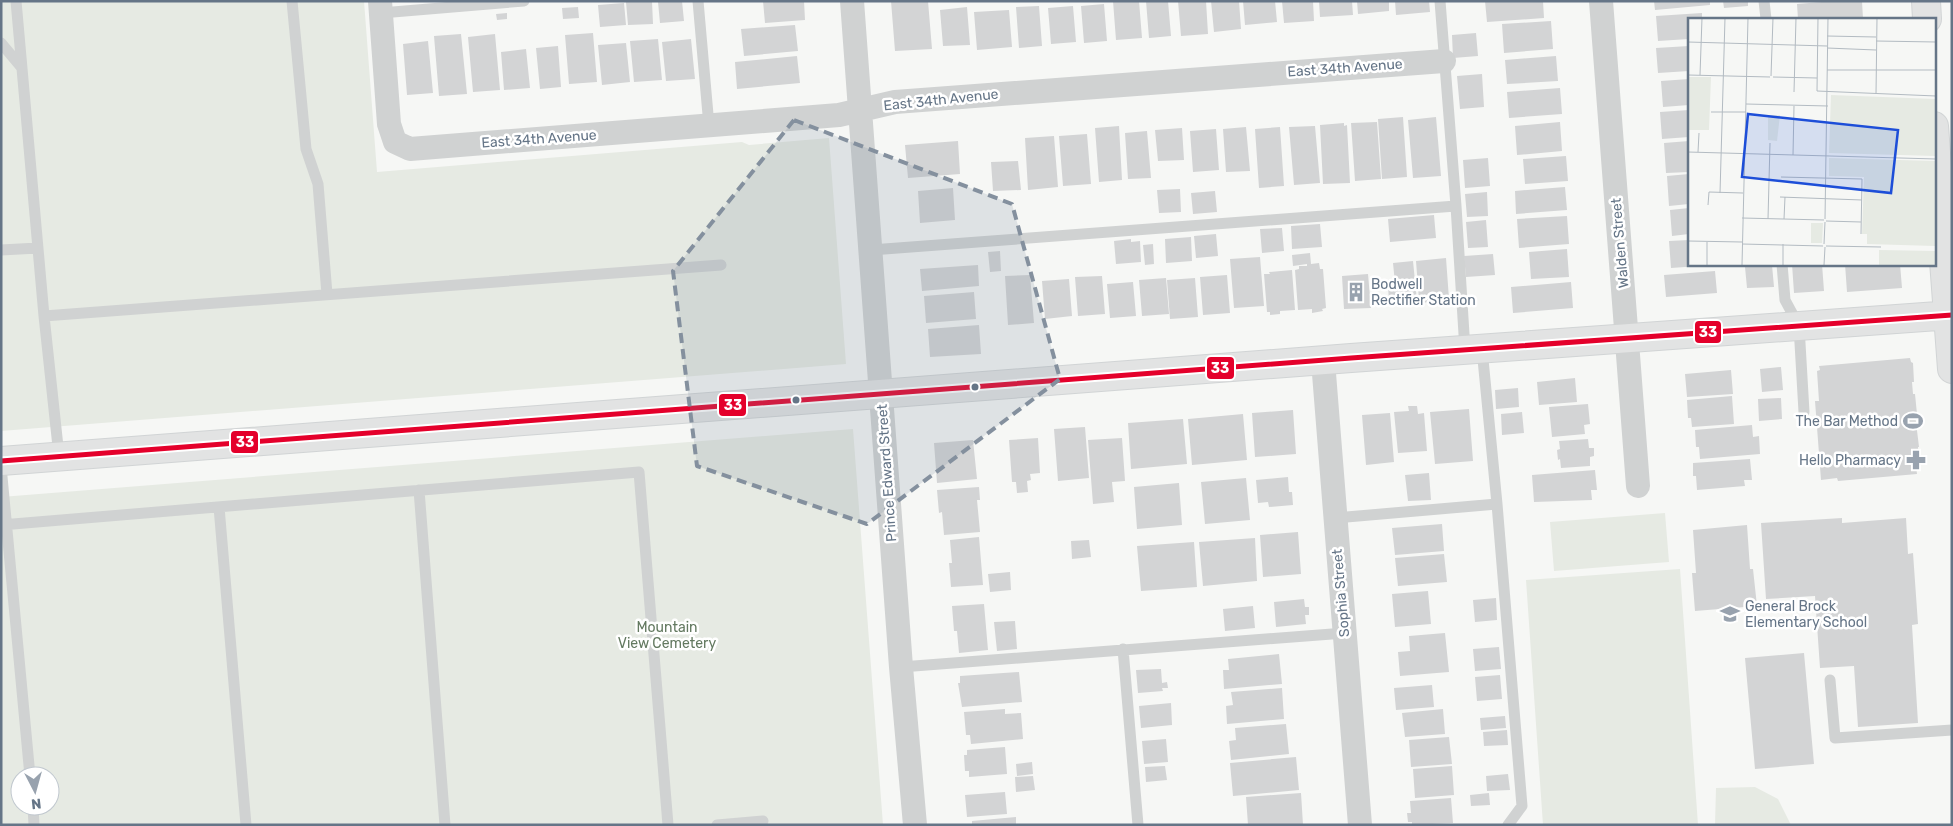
<svg xmlns="http://www.w3.org/2000/svg" width="1953" height="826" font-family="Rubik,sans-serif">
	<style>
		.green { fill: #e6eae3; fill-rule: evenodd }
		.building { fill: #d3d4d5 }
		.lines { fill: none; stroke-linecap: round; stroke-linejoin: round }
		.secondary-casing { stroke: #d1d4d5; stroke-width: 30 }
		.lane { stroke: #d0d2d2; stroke-width: 11 }
		.street { stroke: #d0d2d2; stroke-width: 24 }
		.secondary { stroke: #e2e3e3; stroke-width: 28 }
		.bus-1-casing { stroke: #fff; stroke-width: 9 }
		.bus-1 { stroke: #e4002b; stroke-width: 5 }
		.marked { fill: #84909e; fill-opacity: 0.2; stroke: #84909e; stroke-width: 4; stroke-dasharray: 10 6; stroke-linejoin: round }
		.bus-dot { fill: #657587; stroke: #fff; stroke-width: 2 }
		.labels { text-anchor: middle; dominant-baseline: central; stroke-width: 5; stroke-linejoin: round; paint-order: stroke }
		.street-label { font-size: 14px; fill: #657587; stroke: #fff }
		.poi-label { font-size: 14px; fill: #657587; stroke: #fff; text-anchor: start }
		.park-label { font-size: 14px; fill: #637960; stroke: #fff }
		.inset-road { fill: none; stroke: #b3bbc2; stroke-width: 1 }
		.view { fill: #1d4ed8; fill-opacity: 0.15; stroke: #1d4ed8; stroke-width: 2.5 }
		.inset-edge { fill: none; stroke: #657587; stroke-width: 2.5 }
		.line-badge { stroke: #fff; stroke-width: 2 }
		.badge-label { font-size: 14px; text-anchor: middle; font-weight: bold; fill: #fff }
	</style>
	<rect width="100%" height="100%" fill="#f6f7f5"/>
	<path class="green" d="M1,1H364L377,172L742,142L749,145L829,138L846,364L1,431Z
		M853,429L883,825H1V497ZM20,776H50V806H20Z
		M1665,513L1669,562L1554,571L1550,522Z
		M1680,569L1698,825H1543L1526,580Z
		M1755,787L1778,799L1791,825H1715L1716,788Z"/>
	<path class="building" d="M652,1L653,24L628,25L626,2Z
		M682,1L684,21L660,23L658,2Z
		M763,1H804L805,20L765,23Z
		M891,1H928L932,49L895,51Z
		M1113,1H1139L1142,38L1116,40Z
		M1146,1H1168L1171,36L1149,38Z
		M1178,1H1206L1208,34L1181,36Z
		M1211,1H1239L1241,29L1214,32Z
		M1243,1H1275L1277,22L1245,25Z
		M1282,1H1313L1314,21L1284,23Z
		M1319,1H1352L1353,15L1320,17Z
		M1357,1H1389V11L1358,14Z
		M1395,1H1429L1430,12L1396,15Z
		M1485,1H1543L1544,18L1487,22Z
		M1654,1H1710V5L1655,10Z
		M1723,1H1748V6L1724,8Z
		M1834,1H1862L1863,19H1798L1797,4Z
		M624,3L626,25L600,27L598,5Z
		M1104,4L1107,41L1084,43L1081,6Z
		M1039,6L1042,46L1019,48L1016,7Z
		M1073,6L1076,42L1051,44L1048,8Z
		M578,7L579,18L563,19L562,8Z
		M967,7L970,45L943,46L940,10Z
		M1009,10L1012,47L977,50L974,12Z
		M507,13V19L497,20L496,14Z
		M1702,13V19H1689V39L1658,41L1656,16Z
		M1551,21L1553,49L1504,53L1502,24Z
		M795,25L798,51L744,56L741,29Z
		M593,33L597,82L569,84L565,35Z
		M1476,33L1478,56L1453,58L1452,35Z
		M461,34L467,94L439,96L434,36Z
		M495,34L500,90L473,92L468,37Z
		M658,39L662,80L634,82L630,41Z
		M691,39L695,79L666,81L662,42Z
		M428,41L433,93L407,95L403,44Z
		M626,43L630,82L602,85L598,45Z
		M558,46L561,87L540,89L536,48Z
		M1689,46V71L1658,73L1656,48Z
		M526,49L530,88L504,90L501,52Z
		M797,56L800,83L737,89L735,62Z
		M1556,56L1558,81L1507,84L1505,60Z
		M1482,74L1484,107L1460,109L1457,76Z
		M1689,79V105L1663,107L1661,81Z
		M1560,88L1562,114L1509,118L1507,92Z
		M1689,110V137L1662,139L1660,112Z
		M1403,117L1407,177L1382,179L1378,119Z
		M1436,117L1441,176L1413,178L1408,120Z
		M1377,122L1381,179L1355,181L1351,123Z
		M1560,122L1562,151L1517,155L1515,126Z
		M1344,123V126L1347,125L1350,183L1323,184L1320,125Z
		M1119,126L1122,180L1099,182L1095,128Z
		M1315,126L1320,183L1294,185L1289,127Z
		M1246,127L1250,171L1226,172L1223,129Z
		M1280,127L1284,186L1259,188L1255,129Z
		M1182,128L1184,160L1158,161L1155,130Z
		M1216,129L1219,170L1193,172L1190,131Z
		M1147,131L1151,178L1128,179L1125,133Z
		M1087,134L1091,184L1063,186L1059,136Z
		M1054,136L1058,187L1028,190L1025,138Z
		M958,141L960,174L908,178L905,145Z
		M1689,141V172L1666,173L1664,143Z
		M1566,156L1568,181L1525,184L1523,159Z
		M1488,158L1490,186L1465,188L1463,160Z
		M1018,161L1021,190L993,191L991,162Z
		M1689,174V204L1669,206L1667,176Z
		M1565,187L1567,210L1516,214L1515,191Z
		M953,188L955,220L920,223L918,191Z
		M1180,189L1181,212L1159,213L1157,190Z
		M1215,191L1217,212L1193,214L1191,193Z
		M1487,192L1488,216L1467,217L1465,194Z
		M1689,208V234L1672,236L1670,210Z
		M1434,215L1436,238L1390,242L1388,219Z
		M1567,216L1569,244L1519,248L1517,219Z
		M1486,220L1488,247L1468,248L1466,222Z
		M1320,224L1322,247L1292,249L1291,226Z
		M1282,228L1284,251L1262,253L1260,229Z
		M1216,234L1218,256L1196,258L1194,236Z
		M1191,237L1192,261L1166,263L1165,239Z
		M1131,239V242L1140,241L1141,262L1116,264L1114,241Z
		M1689,240V264H1712L1713,265L1671,268L1669,241Z
		M1153,244L1154,264L1145,265L1143,245Z
		M1567,249L1569,277L1531,279L1529,252Z
		M1000,251L1001,271L990,272L988,252Z
		M1310,253L1311,264L1319,263L1320,269H1323L1326,308L1322,309L1323,311L1312,313V309L1298,310L1295,270L1299,269V266H1307V264L1293,266L1292,255Z
		M1493,254L1495,275L1466,277L1464,256Z
		M1260,257L1264,306L1234,308L1230,259Z
		M1446,258L1449,299L1422,303V300H1419L1416,261Z
		M1413,261L1417,301L1402,302V306H1392V303H1389L1388,284L1395,283L1393,263Z
		M1792,264H1822L1824,291L1794,293Z
		M1845,264H1900L1902,288L1847,292Z
		M978,265L979,286L922,291L920,269Z
		M1772,265L1774,287L1747,288L1745,267Z
		M1292,270L1295,310L1280,311V314L1270,315V312H1267L1264,274H1270L1269,272Z
		M1715,271L1717,293L1666,297L1664,275Z
		M1368,274L1371,308L1344,309L1342,276Z
		M1030,275L1034,323L1008,325L1005,276Z
		M1227,275L1230,313L1203,315L1200,277Z
		M1102,276L1105,314L1078,316L1075,277Z
		M1166,278L1169,314L1142,316L1139,280Z
		M1195,278L1198,317L1170,319L1167,280Z
		M1069,279L1072,316L1045,319L1042,281Z
		M1133,282L1136,316L1110,318L1107,284Z
		M1571,282L1573,308L1513,313L1511,287Z
		M974,292L976,319L926,323L924,296Z
		M979,325L981,354L930,357L928,329Z
		M1910,358L1911,362L1913,363L1914,382H1912L1913,394H1915L1917,414H1915L1919,447H1918L1919,466H1916L1917,474L1838,481L1837,478L1821,480L1815,401H1819L1817,371L1820,370L1819,366Z
		M1781,367L1783,390L1762,392L1760,369Z
		M1731,370L1733,394L1687,397L1685,374Z
		M1575,378L1577,402L1539,405L1537,382Z
		M1518,388L1519,407L1496,409L1495,390Z
		M1732,396L1734,424L1692,427L1691,418H1688L1687,400Z
		M1781,398L1782,419L1759,421L1758,399Z
		M1588,404L1590,424L1584,425L1585,434L1552,437L1549,407Z
		M1408,406H1417L1418,414L1424,413L1427,451L1398,453L1394,412L1409,411Z
		M1469,409L1473,461L1435,464L1430,412Z
		M1293,410L1296,454L1255,457L1252,413Z
		M1522,412L1524,433L1502,435L1501,414Z
		M1390,413L1394,462L1366,465L1362,415Z
		M1243,414L1247,460L1192,465L1188,419Z
		M1183,419L1187,464L1131,469L1128,423Z
		M1752,425L1753,437L1759,436L1760,454L1700,459L1699,447H1696L1695,430Z
		M1085,427L1089,478L1058,481L1054,429Z
		M1038,438L1040,473L1030,474L1031,480L1027,481L1028,492L1017,493L1016,482H1012L1009,440Z
		M1122,438L1125,481L1112,482L1114,502L1093,504L1088,440Z
		M1588,439L1589,448H1594V456L1590,457V466L1561,468L1560,459L1558,460L1557,450L1560,449L1559,441Z
		M973,440L977,479L937,483L934,443Z
		M1750,459L1752,480H1744L1745,486L1697,490L1696,476H1693V463Z
		M1595,470L1597,490H1591L1592,500L1534,502L1532,475Z
		M1429,473L1431,500L1408,501L1405,475Z
		M1288,477L1289,492H1292L1293,505L1269,507L1268,502L1258,503L1256,480Z
		M1246,478L1250,520L1205,524L1201,482Z
		M1179,483L1182,525L1137,529L1134,487Z
		M979,487L980,500H977L980,532L944,535L942,512L939,513L937,490Z
		M1842,518V523L1906,518L1908,554L1913,553L1918,624L1912,625L1918,723L1858,727L1854,666L1820,668L1815,596L1766,599L1761,523Z
		M1442,524L1444,551L1395,555L1392,528Z
		M1747,525L1750,569H1753L1757,606L1695,611L1692,573H1696L1693,530Z
		M1298,532L1301,574L1263,577L1260,535Z
		M979,537L983,585L951,587L949,563H952L950,540Z
		M1255,538L1257,581L1203,586L1199,542Z
		M1089,540L1091,557L1072,559L1071,541Z
		M1194,542L1197,587L1141,591L1137,546Z
		M1444,554L1447,582L1398,586L1395,558Z
		M1010,572L1011,590L990,592L988,574Z
		M1428,591L1431,624L1395,627L1392,594Z
		M1496,598L1497,620L1475,622L1473,600Z
		M1304,599L1305,607H1309V615H1305L1306,624L1276,627L1274,602Z
		M984,604L988,650L959,653L957,631H954L952,606Z
		M1253,606L1255,628L1225,631L1223,609Z
		M1015,621L1017,649L997,651L994,622Z
		M1445,633L1449,672L1400,676L1398,652L1410,651L1409,636Z
		M1499,647L1501,669L1475,671L1473,649Z
		M1804,653L1814,764L1755,769L1745,658Z
		M1279,654L1282,684L1224,689L1223,670H1229L1228,659Z
		M1161,669L1162,683L1167,682L1168,688H1162L1163,691L1138,693L1136,670Z
		M1019,672L1022,702L962,707L958,683H960V676Z
		M1500,675L1502,699L1477,701L1475,677Z
		M1432,685L1434,707L1396,710L1394,688Z
		M1282,688L1284,719L1227,724L1226,706L1233,705L1231,692Z
		M1171,703L1172,725L1141,728L1139,706Z
		M1005,709V714L1021,713L1023,739L971,744L970,735H966L964,712Z
		M1443,709L1445,734L1405,737L1402,713Z
		M1505,716L1506,728L1481,730L1480,718Z
		M1286,724L1289,754L1231,760L1229,741L1236,740L1235,728Z
		M1507,730L1508,745L1484,746L1483,732Z
		M1449,737L1452,764L1411,767L1409,740Z
		M1166,739L1168,762L1144,764L1142,741Z
		M1005,747L1007,774L969,777V771H965L964,755H967V750Z
		M1296,757L1299,790L1233,796L1230,763Z
		M1032,762L1033,774L1017,776L1016,764Z
		M1165,766L1167,780L1146,782L1145,767Z
		M1452,766L1454,795L1415,798L1413,769Z
		M1508,774L1510,790L1487,791L1486,776Z
		M1033,776L1035,790L1016,792L1015,777Z
		M1005,792L1007,814L967,817L965,795Z
		M1301,793L1303,825H1248L1246,797Z
		M1489,793L1490,805L1471,806L1470,795Z
		M1451,798L1453,823L1412,825V822H1408L1407,813H1411L1410,801Z
		M1016,817V825H972V821Z"/>
	<g class="lines">
		<defs>
			<path id="secondary" d="M1926,1L1927,19
				M1934,126L1952,369
				M1,461L1351,358L1952,315"/>
		</defs>
		<use href="#secondary" class="secondary-casing"/>
		<path class="lane" d="M16,1L44,316L59,456
			M292,1L306,149L318,184L327,294
			M698,1L709,126
			M1440,1L1456,206L1465,350
			M1764,1L1766,19
			M381,13L524,1
			M1,43L22,68
			M1,250L38,248
			M871,250L1456,206
			M1782,264L1785,300L1799,326L1804,412
			M44,316L721,265
			M1482,349L1497,504L1522,806L1508,825
			M1,466L30,776
			M419,490L445,825
			M219,507L246,825
			M1335,518L1497,504
			M1,525L639,472L668,825
			M1123,649L1138,825
			M901,667L1345,633
			M1830,680L1835,738L1952,730
			M33,806L34,825
			M717,825L763,821"/>
		<path class="street" d="M380,1L389,124L395,142L410,149L839,115L895,102L1444,61
			M852,1L901,667L915,825
			M1601,1L1638,486
			M1323,361L1360,825"/>
		<use href="#secondary" class="secondary"/>
		<defs>
			<path id="bus-1" d="M1,461L1351,358L1952,315"/>
		</defs>
		<use href="#bus-1" class="bus-1-casing"/>
		<use href="#bus-1" class="bus-1"/>
	</g>
	<path class="marked" d="M794,120L1012,204L1060,379L867,524L697,466L673,271Z"/>
	<defs>
		<symbol id="building-bare" viewBox="-9 -9 18 18"><path d="M-4-6H4V6H1V3H-1V6H-4ZM-2.5-4.3h1.7v1.8h-1.7ZM.8-4.3h1.7v1.8H.8ZM-2.5-1h1.7V.8h-1.7ZM.8-1h1.7V.8H.8Z" fill="#98a2ae" stroke="#fff" stroke-width="2.5" paint-order="stroke"/></symbol>
		<symbol id="stadium-bare" viewBox="-9 -9 18 18"><path d="M0-5a6.5 5 0 1 0 0 10a6.5 5 0 1 0 0-10ZM-3.5-1.8h7v3.6h-7Z" fill="#98a2ae" stroke="#fff" stroke-width="2.5" paint-order="stroke"/></symbol>
		<symbol id="pharmacy-bare" viewBox="-9 -9 18 18"><path d="M-2-6h4v4h4v4h-4v4h-4v-4h-4v-4h4Z" fill="#98a2ae" stroke="#fff" stroke-width="2.5" paint-order="stroke"/></symbol>
		<symbol id="school-bare" viewBox="-9 -9 18 18"><path d="M0-5L7-2L0 1L-7-2ZM-4 1L0 2.5L4 1V4Q0 6-4 4Z" fill="#98a2ae" stroke="#fff" stroke-width="2.5" paint-order="stroke"/></symbol>
	</defs>
	<g fill-rule="evenodd">
		<use href="#building-bare" x="1342" y="278" width="28" height="28"/>
		<use href="#stadium-bare" x="1899" y="407" width="28" height="28"/>
		<use href="#pharmacy-bare" x="1902" y="446" width="28" height="28"/>
		<use href="#school-bare" x="1716" y="600" width="28" height="28"/>
	</g>
	<g class="bus-dot">
		<circle cx="975" cy="387" r="4.5"/>
		<circle cx="796" cy="400" r="4.5"/>
	</g>
	<g class="labels">
		<g class="street-label">
			<text transform="translate(1345 68) rotate(-4)">East 34th Avenue</text>
			<text transform="translate(941 100) rotate(-6)">East 34th Avenue</text>
			<text transform="translate(539 139) rotate(-4)">East 34th Avenue</text>
			<text transform="translate(1620 243) rotate(-95)">Walden Street</text>
			<text transform="translate(887 473) rotate(-94)">Prince Edward Street</text>
			<text transform="translate(1341 593) rotate(-95)">Sophia Street</text>
		</g>
		<g class="poi-label">
			<text x="1371" y="284">Bodwell<tspan x="1371" dy="16">Rectifier Station</tspan></text>
			<text x="1898" y="421" text-anchor="end">The Bar Method</text>
			<text x="1901" y="460" text-anchor="end">Hello Pharmacy</text>
			<text x="1745" y="606">General Brock<tspan x="1745" dy="16">Elementary School</tspan></text>
		</g>
		<g class="park-label">
			<text x="667" y="627">Mountain<tspan x="667" dy="16">View Cemetery</tspan></text>
		</g>
	</g>
	<g transform="translate(1688 18)">
		<rect width="248" height="248" fill="#f6f7f5"/>
		<path d="M0,59H23L21,112H0ZM143,77L247,81V138L141,135ZM80,97H92L89,123L80,122ZM141,140L247,143V228L179,226V216H174L176,159L141,158ZM123,205H135L134,225H123ZM191,232L247,233V247H191Z" fill="#e6eae3"/>
		<path class="inset-road" d="M130,0L129,73L248,78M139,18L188,19M188,23L248,24M0,24L139,28M139,30L188,32M139,52H248M0,57L82,59M12,57L14,0M83,58L85,0M85,59L129,60M106,74L108,0M188,76L189,0M58,86L140,88M23,94H58M0,134L248,141M10,134L11,115M105,137L106,88M93,159L174,161L173,216M32,175L37,0M92,179L174,182M20,187L21,174L55,175M54,200L136,202M80,201L82,125M96,201L97,179M137,201L140,0M138,203L173,204M0,223L54,224M54,226L135,228M136,226L137,204M138,228L193,229M19,247V224M54,247L60,0M95,247V226M136,247L137,229"/>
		<path class="view" d="M60,96L210,112L203,175L54,159Z"/>
		<rect width="248" height="248" class="inset-edge"/>
	</g>
	<g class="line-badge">
		<rect x="1694" y="320" width="28" height="24" rx="5" fill="#e4002b"/>
		<rect x="1206" y="356" width="29" height="24" rx="5" fill="#e4002b"/>
		<rect x="718" y="393" width="29" height="24" rx="5" fill="#e4002b"/>
		<rect x="230" y="430" width="29" height="24" rx="5" fill="#e4002b"/>
	</g>
	<g class="badge-label">
		<text x="1708" y="337">33</text>
		<text x="1220" y="373">33</text>
		<text x="733" y="410">33</text>
		<text x="245" y="447">33</text>
	</g>
	<rect width="1953" height="826" fill="none" stroke="#657587" stroke-width="5"/>
	<g transform="translate(35 791) rotate(174)"><circle r="24" fill="#ffffff" stroke="#c1c8cf"/>
	<path d="M0-4L9 19L0 12L-9 19Z" fill="#98a2ae"/>
	<text y="-8" font-size="14" font-weight="bold" text-anchor="middle" fill="#657587">N</text>
	</g>
</svg>
